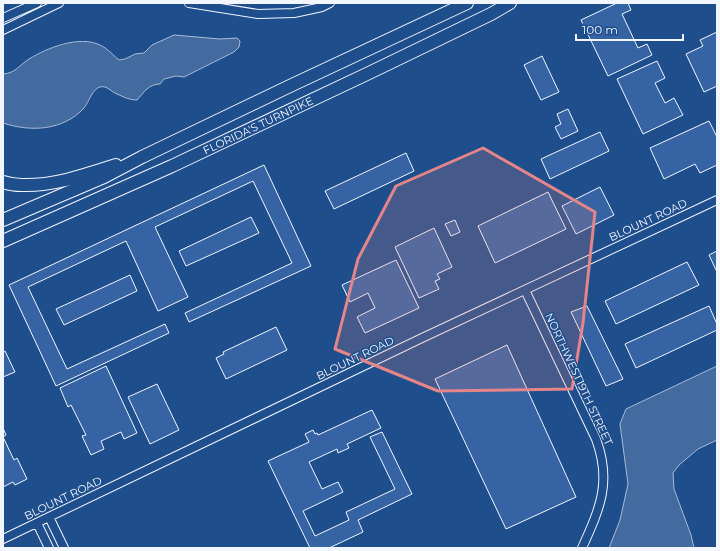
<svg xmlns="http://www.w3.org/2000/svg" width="720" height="551" font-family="Montserrat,sans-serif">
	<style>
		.water { fill: #446ba0; stroke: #a8bbd7 }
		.building { fill: #3563a3; stroke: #f2f6ff }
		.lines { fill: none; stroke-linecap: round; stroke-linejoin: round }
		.minor-casing { stroke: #f2f6ff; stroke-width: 10 }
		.highway-casing { stroke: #f2f6ff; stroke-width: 14 }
		.minor { stroke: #1f4e8c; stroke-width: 8 }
		.highway { stroke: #1f4e8c; stroke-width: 12 }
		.marked { fill: #e38589; fill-opacity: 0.2; stroke: #e38589; stroke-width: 3; stroke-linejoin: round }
		.labels { text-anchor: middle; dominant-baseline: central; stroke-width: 3; stroke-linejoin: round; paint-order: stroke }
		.street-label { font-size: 11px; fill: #f2f6ff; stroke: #1f4e8c }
	</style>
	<rect width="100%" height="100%" fill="#1f4e8c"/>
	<path class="water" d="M174,35L220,39L237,38L240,41L239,47L234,52L184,77L176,76L164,79L160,84C149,84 144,92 137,100C129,100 124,97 117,94C111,92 107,85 100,87C92,89 89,102 84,108C63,131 30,132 3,123V74C16,73 18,66 29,59C47,48 79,35 100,45C107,48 113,55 119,60L125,59L135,54L144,53L152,45Z
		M717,366V440L698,449L679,465L673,473L674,489L691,535L694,548H609L620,520L628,484L620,424L626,409Z"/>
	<path class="building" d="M617,3H628L631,10L622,14L638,48L647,44L652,55L608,76L581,20Z
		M717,32V86L704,92L686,54L703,46L700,40Z
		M542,56L559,92L541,100L524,65Z
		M657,61L665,78L655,83L665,103L674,98L683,115L643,134L617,79Z
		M568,109L578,131L561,139L555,127L561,124L557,114Z
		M709,121L717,137V165L700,173L695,164L664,179L650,148Z
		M600,132L609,151L550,179L541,159Z
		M406,153L414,171L334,209L325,191Z
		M264,165L311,266L189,322L185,313L292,263L253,181L155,227L188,297L158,311L126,241L28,287L67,369L165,324L169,333L56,386L9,285Z
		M600,187L614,215L576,234L562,206Z
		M548,192L566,229L495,263L478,226Z
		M251,217L259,233L186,266L179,251Z
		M455,220L460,232L451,236L445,224Z
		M434,228L452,267L437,274L440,279L435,281L439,289L419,298L395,247Z
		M717,251V272L709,255Z
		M396,260L419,308L365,333L357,317L375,308L368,293L350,302L342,285Z
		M687,262L699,285L616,324L605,301Z
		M130,275L137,291L64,325L56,309Z
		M587,306L623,379L606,386L571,312Z
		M709,306L717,324V330L636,368L625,344Z
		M276,327L287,350L226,379L216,358L224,354L223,352Z
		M507,345L576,497L506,529L435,379Z
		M5,351L15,372L3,377V352Z
		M106,366L137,433L124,439L121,432L101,441L104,449L91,455L82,436L86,435L71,405L68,407L60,388Z
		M157,384L179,430L150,444L128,397Z
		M372,410L381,428L347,444L349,448L338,453L337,449L309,462L322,489L338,482L343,492L303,511L315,536L349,520L346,512L395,489L370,437L382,432L412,494L358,520L363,532L329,548H310L268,461L309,442L305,434L313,430L315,434L317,433L318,435Z
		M3,428L6,435L3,437L14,460L17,458L27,479L15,485L13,482L3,487Z"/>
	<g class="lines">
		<defs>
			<path id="minor" d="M189,3L258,14L294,13L322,7L330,3
				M3,18L37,3
				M3,30L59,3
				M525,290L596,439C612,482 600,508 582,548
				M49,517L64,548
				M37,523L49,548
				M3,539L422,338L717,200"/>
			<g id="highway">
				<path d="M3,182C9,184 15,185 22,185C54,186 85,175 116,165"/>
				<path d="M3,220L104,177L142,157L292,85L467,3"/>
				<path id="s1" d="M3,241L172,166L369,73L491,14L510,3"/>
			</g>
		</defs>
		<use href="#minor" class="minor-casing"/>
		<use href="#highway" class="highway-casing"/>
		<use href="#minor" class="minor"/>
		<use href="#highway" class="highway"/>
	</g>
	<path class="marked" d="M483,148L595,212L583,323L572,389L438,391L335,349L358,259L396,186Z"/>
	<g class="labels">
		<g class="street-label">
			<text stroke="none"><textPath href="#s1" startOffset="280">FLORIDA'S TURNPIKE</textPath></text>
			<text transform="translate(648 220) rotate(-25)">BLOUNT ROAD</text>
			<text transform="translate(355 358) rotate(-26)">BLOUNT ROAD</text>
			<text transform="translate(579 379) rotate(65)">NORTHWEST19TH STREET</text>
			<text transform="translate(63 498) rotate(-26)">BLOUNT ROAD</text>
		</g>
	</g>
	<rect width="720" height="551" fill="none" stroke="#f2f6ff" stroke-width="8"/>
	<path d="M576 34v6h107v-6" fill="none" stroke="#f2f6ff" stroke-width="2"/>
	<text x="582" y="34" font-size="12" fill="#f2f6ff" stroke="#1f4e8c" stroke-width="3" paint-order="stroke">100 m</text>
</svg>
